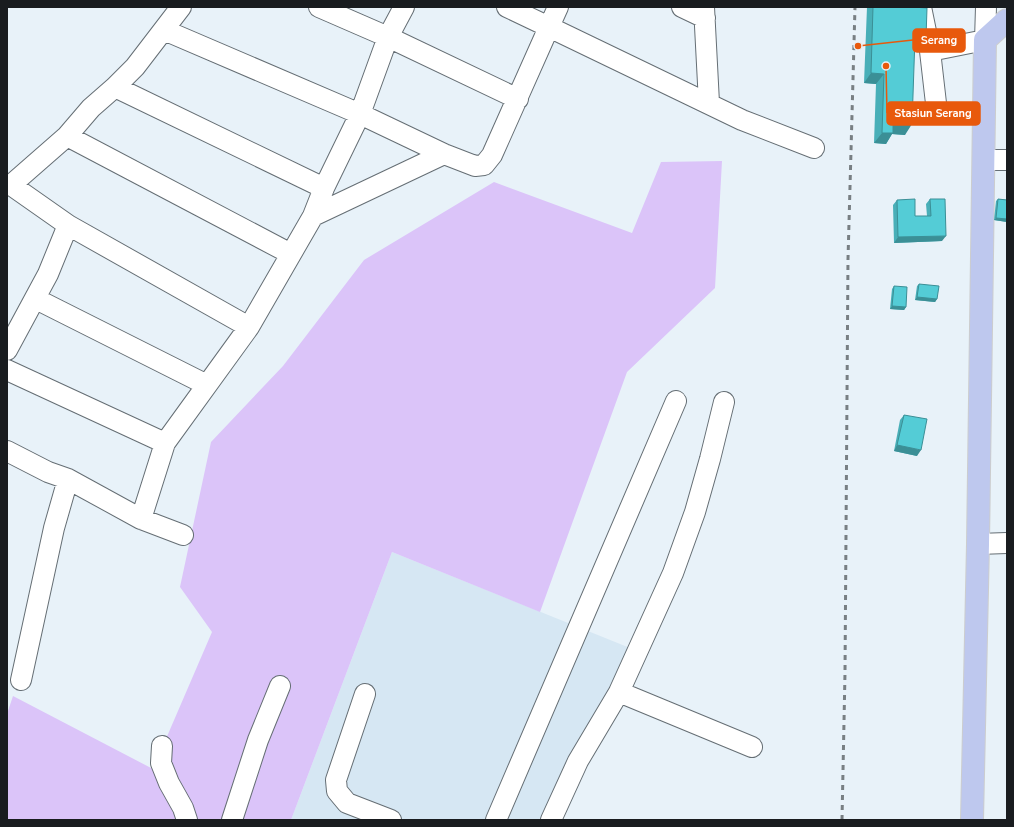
<svg xmlns="http://www.w3.org/2000/svg" width="1014" height="827" font-family="'Nunito Sans',sans-serif">
	<style>
		.built { fill: #d6e7f3 }
		.green { fill: #dbc4f9 }
		.lines { fill: none; stroke-linecap: round; stroke-linejoin: round }
		.minor-casing { stroke: #656e74; stroke-width: 22 }
		.major-casing { stroke: #cccdce; stroke-width: 24 }
		.minor { stroke: #fff; stroke-width: 20 }
		.major { stroke: #bec8ee; stroke-width: 22 }
		.rail { stroke: #787f83; stroke-width: 3; stroke-dasharray: 5 5; stroke-linecap: butt }
		.wall { fill: #48afb8 }
		.shaded-wall { fill: #3b8f96 }
		.building { fill: #54ccd6; stroke: #3b8f96 }
		.leader { fill: none; stroke: #e8590c; stroke-width: 1.5 }
		.callout-dot { fill: #e8590c; stroke: #e8f2f9; stroke-width: 1.5 }
		.callout { fill: #e8590c; stroke: #e8590c; stroke-width: 1.5 }
		.callout-label { font-size: 11px; text-anchor: middle; font-weight: bold; fill: #fff }
	</style>
	<rect width="100%" height="100%" fill="#e8f2f9"/>
	<path class="built" d="M392,552L630,648L545,820H291Z"/>
	<path class="green" d="M722,161L715,288L627,372L540,612L392,552L291,820H7V714L13,696L153,769L212,632L180,587L211,442L283,366L364,260L494,182L632,233L661,162Z"/>
	<g class="lines">
		<defs>
			<path id="minor" d="M319,7L388,37L404,7
				M507,7L549,27L558,7
				M682,7L705,18
				M704,7L709,103
				M921,7L930,51
				M164,30L360,114L444,154L475,166L484,165L492,155L549,27L742,120L814,148
				M115,87L324,188
				M937,112L930,51L985,40L986,7
				M67,136L291,254
				M983,160H1007
				M313,216L444,154
				M68,225L11,185L67,136L91,108L115,87L135,67L181,7
				M36,299L207,385
				M7,350L48,274L68,225L249,327
				M7,370L165,443
				M7,451L48,472L68,479L141,519L165,443L249,327L313,216L324,188L360,114L388,37L518,99
				M141,519L183,535
				M978,544L1007,543
				M21,680L54,528L68,479
				M619,692L752,747
				M365,694L336,780L337,791L347,803L391,820
				M162,746L161,763L169,783L183,808L187,820
				M232,820L258,740L280,686
				M496,820L676,401
				M551,820L578,761L619,692L673,573L695,512L710,459L724,402"/>
			<path id="major" d="M972,820L978,544L985,40L1007,20"/>
		</defs>
		<use href="#minor" class="minor-casing"/>
		<use href="#major" class="major-casing"/>
		<use href="#minor" class="minor"/>
		<use href="#major" class="major"/>
		<path class="rail" d="M842,820L845,673L848,259L855,7"/>
	</g>
	<path class="wall" d="M867,7H913L919,48H915L905,135L892,134L886,144L874,143L876,84L864,83Z
		M930,199L942,241L894,243L893,205L897,200L915,216H927L926,204Z
		M998,199L1007,200V222L994,220L996,201Z
		M919,284L937,299L935,302L915,300L917,286Z
		M894,286L906,307L904,310L890,309L892,289Z
		M904,415L917,456L894,451L900,420Z"/>
	<path class="shaded-wall" d="M915,37L926,38L919,48L908,47Z
		M871,73L884,74L876,84L864,83Z
		M893,124H912L905,135L892,134L886,144L874,143L882,133Z
		M996,218L1007,219V222L994,220Z
		M946,236L942,241L894,243L898,237Z
		M917,297L937,299L935,302L915,300Z
		M892,306L906,307L904,310L890,309Z
		M897,445L921,450L917,456L894,451Z"/>
	<path class="building" d="M873,7H913L927,8L926,38L915,37L912,124H893V133H882L884,74L871,73Z
		M915,199V216H931L930,199H945L946,236L898,237L897,200Z
		M998,199L1007,200V219L996,218Z
		M919,284L939,286L937,299L917,297Z
		M894,286L907,287L906,307L892,306Z
		M904,415L927,419L921,450L897,445Z"/>
	<path class="leader" d="M858 46L913 40M886 66L887 113"/>
	<g class="callout-dot">
		<circle cx="858" cy="46" r="4"/>
		<circle cx="886" cy="66" r="4"/>
	</g>
	<g class="callout">
		<rect x="913" y="29" width="52" height="23" rx="4"/>
		<rect x="887" y="102" width="93" height="23" rx="4"/>
	</g>
	<g class="callout-label">
		<text x="939" y="44">Serang</text>
		<text x="933" y="117">Stasiun Serang</text>
	</g>
	<rect width="1014" height="827" fill="none" stroke="#191c1f" stroke-width="16"/>
</svg>
